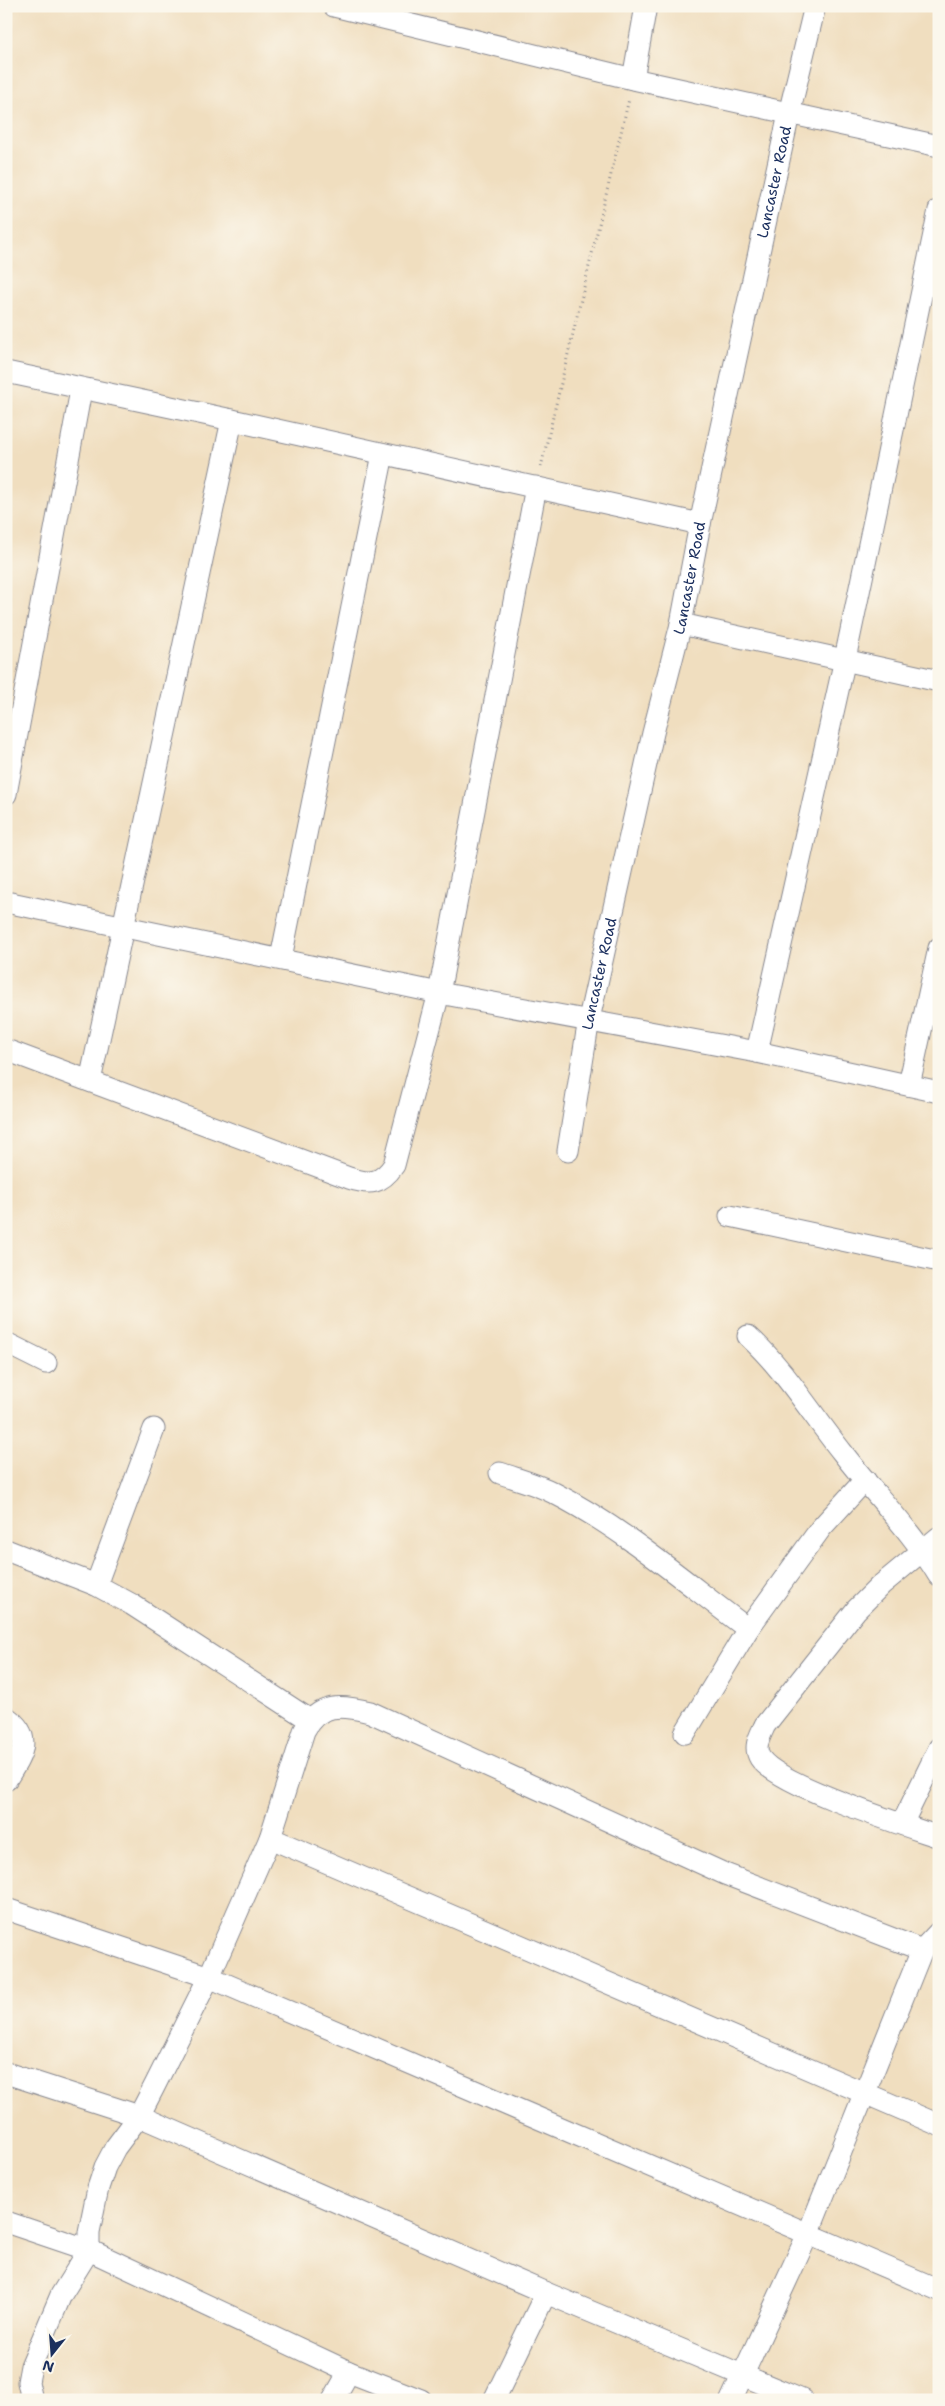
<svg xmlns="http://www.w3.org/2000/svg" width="945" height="2406" font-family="'Shantell Sans',sans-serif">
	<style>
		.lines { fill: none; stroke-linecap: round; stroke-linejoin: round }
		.minor-casing { stroke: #86868e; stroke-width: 23 }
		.path { stroke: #86868e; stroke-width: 3; stroke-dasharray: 1 4; stroke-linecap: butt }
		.minor { stroke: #fff; stroke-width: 21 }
		.labels { text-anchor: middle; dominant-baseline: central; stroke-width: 5; stroke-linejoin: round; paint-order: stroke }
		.street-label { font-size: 15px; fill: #1b2f5e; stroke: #fbf7ec }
	</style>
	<rect width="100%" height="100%" fill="#fbf7ec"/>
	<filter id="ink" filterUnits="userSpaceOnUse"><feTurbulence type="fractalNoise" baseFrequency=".02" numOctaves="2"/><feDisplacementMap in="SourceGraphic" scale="10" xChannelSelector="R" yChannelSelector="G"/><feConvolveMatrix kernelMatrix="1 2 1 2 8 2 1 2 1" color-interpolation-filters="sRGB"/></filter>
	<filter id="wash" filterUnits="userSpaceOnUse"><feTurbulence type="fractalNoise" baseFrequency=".0096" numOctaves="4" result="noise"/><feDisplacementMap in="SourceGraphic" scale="20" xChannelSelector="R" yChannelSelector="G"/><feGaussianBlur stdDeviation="1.12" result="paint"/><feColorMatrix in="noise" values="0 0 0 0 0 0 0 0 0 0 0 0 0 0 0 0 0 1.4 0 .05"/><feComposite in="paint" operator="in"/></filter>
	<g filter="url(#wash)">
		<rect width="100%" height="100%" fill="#f0debf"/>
	</g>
	<g filter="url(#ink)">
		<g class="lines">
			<defs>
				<g id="minor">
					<path d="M334,6L633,79L939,146"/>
					<path d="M633,79L646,6"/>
					<path d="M6,372L232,420L700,524"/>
					<path d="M681,624L939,681"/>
					<path d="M6,794L81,390"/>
					<path d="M6,902L439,993L757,1052L939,1092"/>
					<path d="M281,958L383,454"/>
					<path d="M6,1050L349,1178C370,1185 381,1184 394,1165L439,993L536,487"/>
					<path d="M757,1052L845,659L939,210"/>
					<path d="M90,1081L232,420"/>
					<path d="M909,1085L939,948"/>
					<path id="s1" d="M568,1151L589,1019L653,733L681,624L700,524L789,114L815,6"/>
					<path d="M730,1216L939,1261"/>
					<path d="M748,1336C786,1371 810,1412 842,1452C874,1494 912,1531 939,1576"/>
					<path d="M6,1343L46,1363"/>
					<path d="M500,1473C517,1479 537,1484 554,1493C623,1528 686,1583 748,1629"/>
					<path d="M939,1537L881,1585L856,1610L765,1725C760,1736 753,1747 760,1758C777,1785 904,1825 939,1837"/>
					<path d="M6,1550L96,1585L131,1604L310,1720"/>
					<path d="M96,1585L154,1429"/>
					<path d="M6,1717C35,1737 21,1756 6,1780"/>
					<path d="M685,1733L748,1629L821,1528L865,1480"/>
					<path d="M902,1824L939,1748"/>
					<path d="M270,1838L939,2125"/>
					<path d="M6,1909L209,1977L939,2290"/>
					<path d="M6,2073L139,2116L546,2293L802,2400"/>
					<path d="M6,2222L89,2250L349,2372L421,2400"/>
					<path d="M32,2400L28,2382L31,2366L61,2295L89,2250V2232L98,2188L105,2167L115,2148L139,2116L155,2085L209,1977L270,1838L304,1731C319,1702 342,1705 370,1712L725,1874L922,1950"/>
					<path d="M333,2400L349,2372"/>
					<path d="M494,2400L546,2293"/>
					<path d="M731,2400L808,2234L922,1950L939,1932"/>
				</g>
			</defs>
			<use href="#minor" class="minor-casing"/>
			<path class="path" d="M541,467L629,99"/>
			<use href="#minor" class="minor"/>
		</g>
	</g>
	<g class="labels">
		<g class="street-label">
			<text stroke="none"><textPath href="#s1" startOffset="991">Lancaster Road</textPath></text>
			<text stroke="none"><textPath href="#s1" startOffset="586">Lancaster Road</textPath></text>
			<text stroke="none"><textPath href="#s1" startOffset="180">Lancaster Road</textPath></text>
		</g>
	</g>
	<rect width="945" height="2406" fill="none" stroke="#fbf7ec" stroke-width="25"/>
	<g transform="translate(52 2354) rotate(197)" stroke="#fbf7ec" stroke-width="4" paint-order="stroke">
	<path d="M0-4L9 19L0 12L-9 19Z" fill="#1b2f5e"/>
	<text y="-8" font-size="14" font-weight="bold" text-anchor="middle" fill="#1b2f5e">N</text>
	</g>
</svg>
